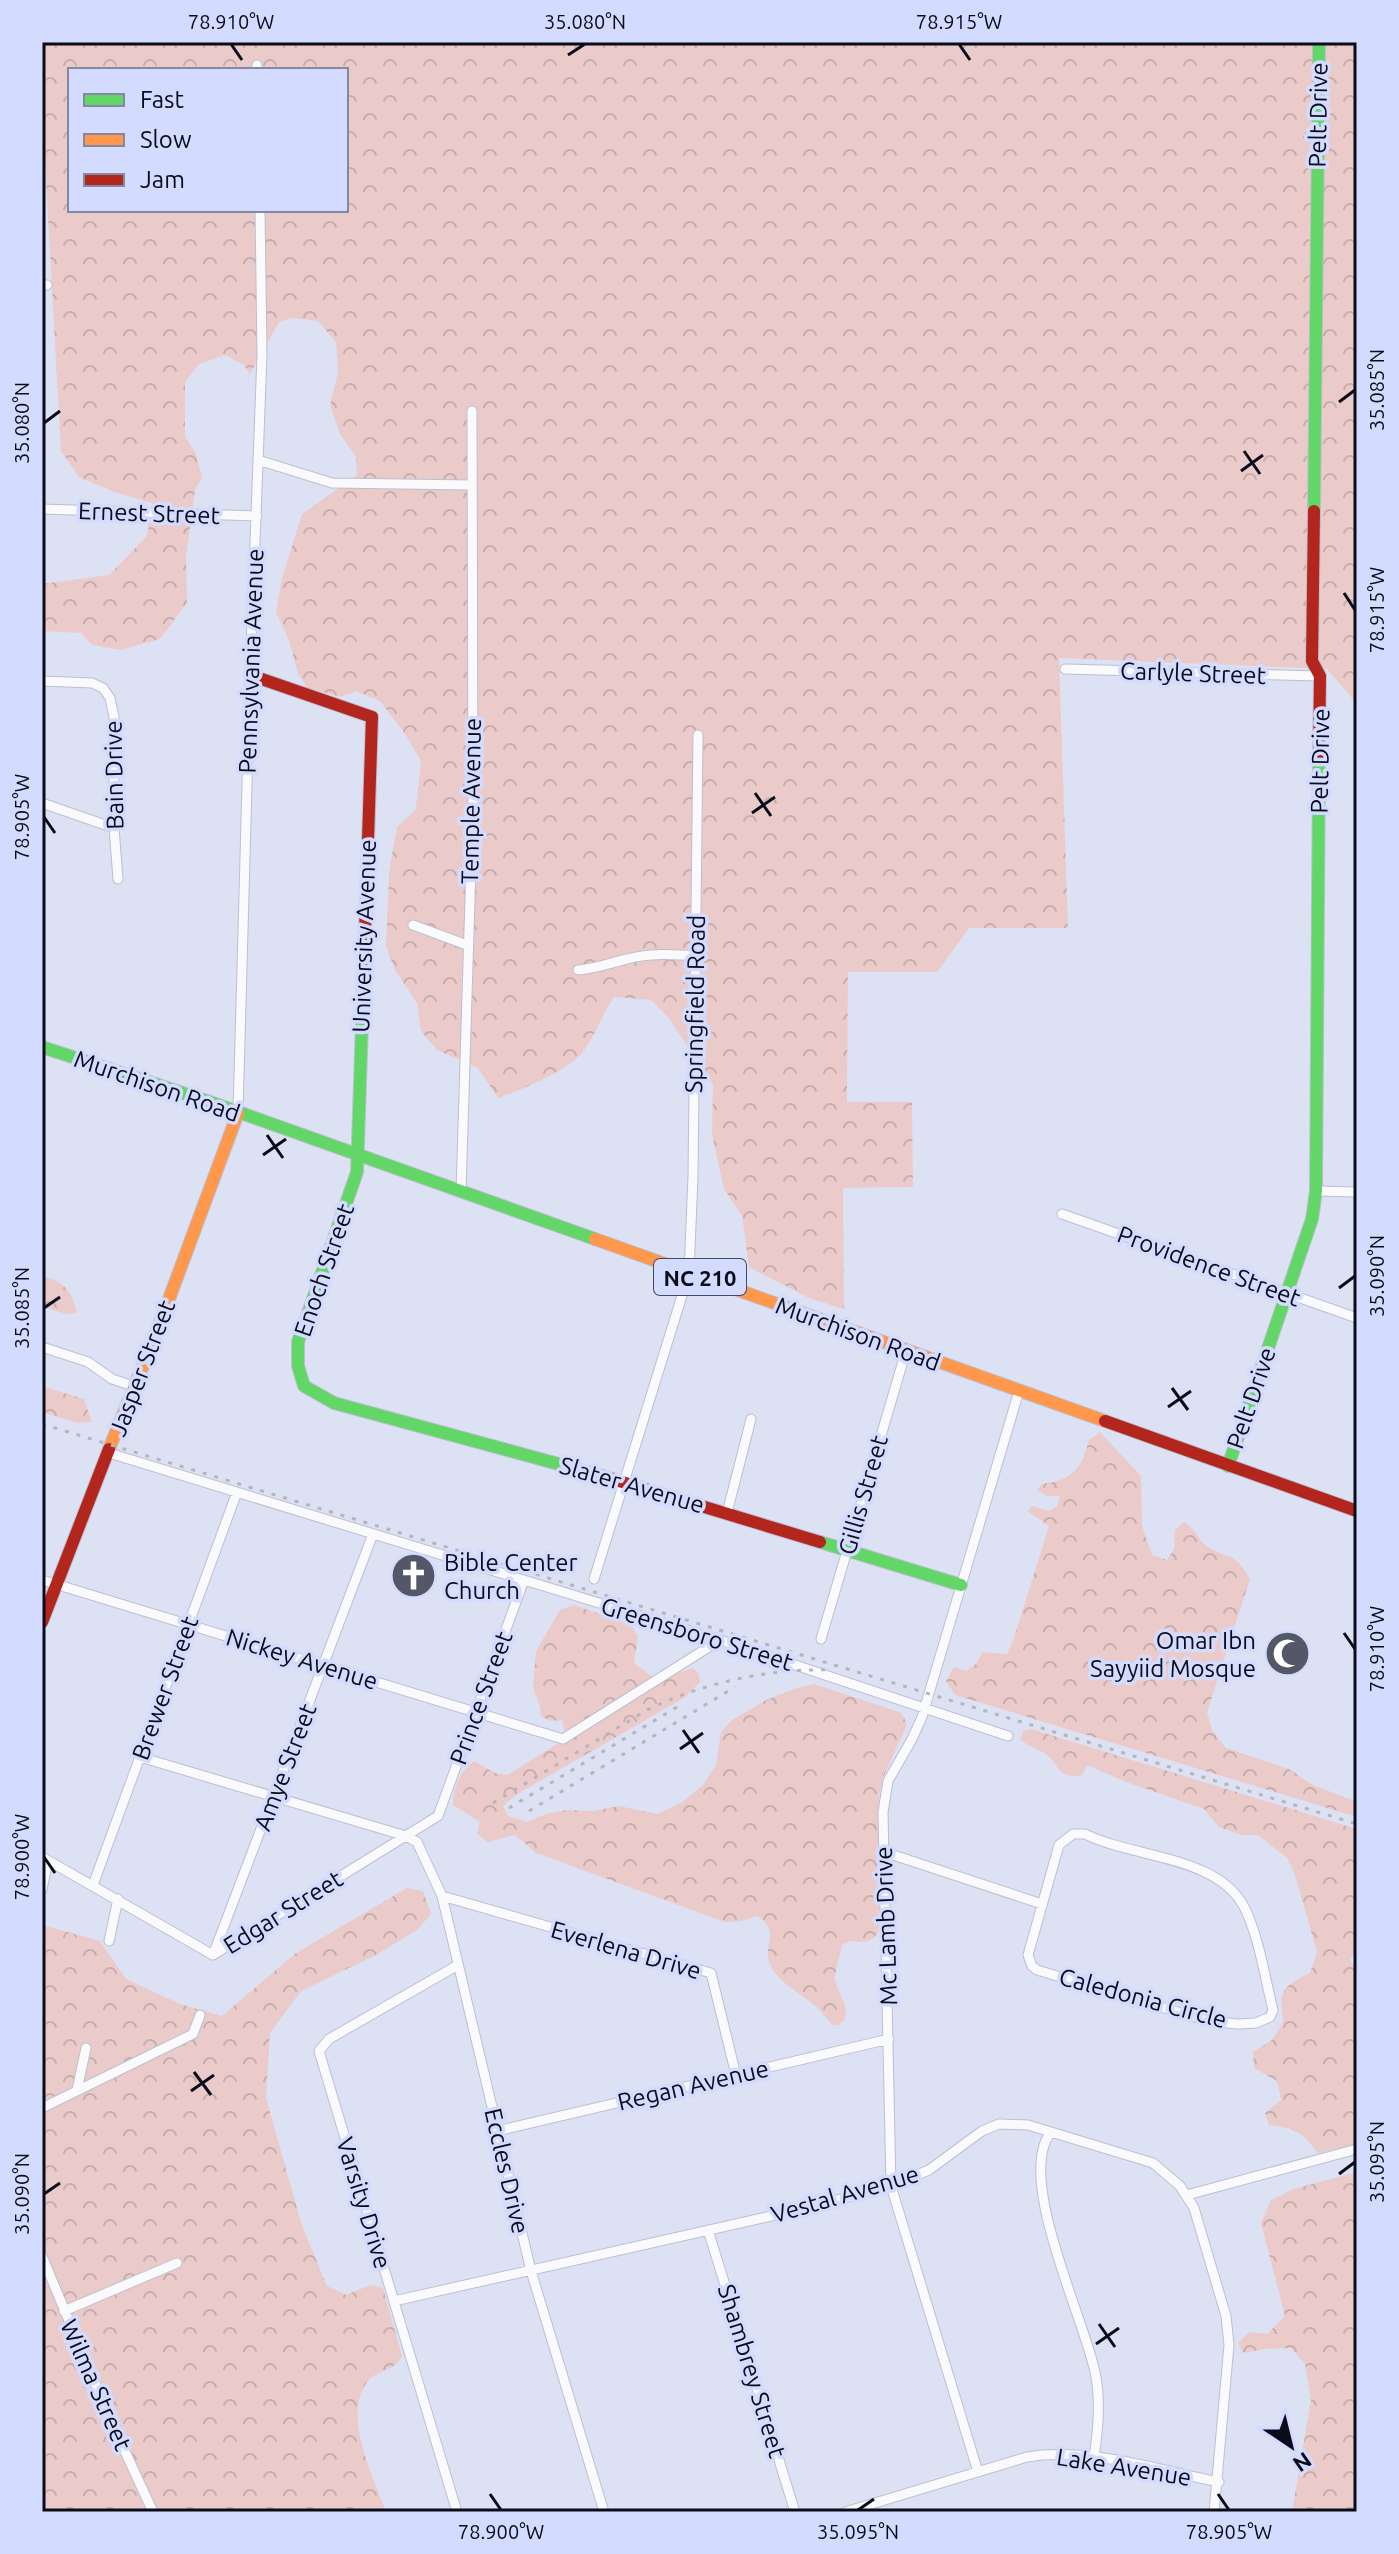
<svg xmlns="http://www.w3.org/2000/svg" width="1399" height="2554" font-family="Ubuntu,sans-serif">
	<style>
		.forest { fill: url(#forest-crowns); fill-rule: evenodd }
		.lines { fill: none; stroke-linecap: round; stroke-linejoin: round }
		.street-casing { stroke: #bcbfd0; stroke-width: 11 }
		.fast-casing { stroke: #bcbfd0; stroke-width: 14 }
		.slow-casing { stroke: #bcbfd0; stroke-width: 14 }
		.jam-casing { stroke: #bcbfd0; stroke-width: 14 }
		.street { stroke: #fafafd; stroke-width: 9 }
		.fast { stroke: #63d668; stroke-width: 12 }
		.slow { stroke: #ff974d; stroke-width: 12 }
		.jam { stroke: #b3261e; stroke-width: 12 }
		.rail { stroke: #b5b6bb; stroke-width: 3; stroke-dasharray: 4 8; stroke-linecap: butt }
		.ticks { fill: none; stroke: #0a0c1b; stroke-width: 3 }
		.labels { text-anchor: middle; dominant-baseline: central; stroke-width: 7; stroke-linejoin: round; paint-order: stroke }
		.shield { fill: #d3dbfe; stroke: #464a5f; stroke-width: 2 }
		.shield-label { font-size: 22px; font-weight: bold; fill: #0a0c1b }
		.street-label { font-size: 24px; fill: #0a0c1b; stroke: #d3dbfe }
		.poi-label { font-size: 24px; fill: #0a0c1b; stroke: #d3dbfe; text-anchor: start }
		.neatline { fill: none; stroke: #0a0c1b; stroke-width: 3 }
		.ticks-label { font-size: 20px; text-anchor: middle; fill: #0a0c1b }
	</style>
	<defs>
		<pattern id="forest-crowns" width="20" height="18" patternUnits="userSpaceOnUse" patternTransform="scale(2)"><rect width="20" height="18" fill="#ebcbca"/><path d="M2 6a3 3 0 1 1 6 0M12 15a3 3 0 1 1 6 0" fill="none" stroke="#c8adad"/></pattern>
	</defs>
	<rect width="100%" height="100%" fill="#dde1f4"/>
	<path class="forest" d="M42,42H1357V704L1327,669L1059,658L1068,928H969L937,972H848L847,1102H912L913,1187L843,1188L844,1309L809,1298L749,1267L742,1216L724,1189L712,1134L713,1085L668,1017L651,1000L614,997C602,1014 594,1039 582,1053C568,1070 520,1091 498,1098L478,1068L437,1050L421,1031L417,1003L395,970L386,947L389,872L397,827L416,809L421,761L405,734L380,701L356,691L341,697L307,688L298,673L289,640L276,612L282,578L302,514L357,475L356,457L340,434L330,405L338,372L336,342L318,321L291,318L279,322L250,374L244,365L225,355L199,364L185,382V436L196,454L202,478L195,490L186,557L187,603L160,639L120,650L92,645L81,633L42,631V584L109,575L147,536L152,503L114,492L79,477L61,451L42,108ZM70,70H346V210H70Z
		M42,1276C64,1281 73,1292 77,1313L66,1314L42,1306Z
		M42,1386L84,1399L92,1422L77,1423L42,1412Z
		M1100,1432L1141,1476L1142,1526L1152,1555L1167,1560L1174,1549L1175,1530L1184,1522C1198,1530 1197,1539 1205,1545C1228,1561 1233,1549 1250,1579L1207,1712L1212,1730L1226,1748L1289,1769L1313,1785L1357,1802V1817L955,1695L946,1681L954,1667L966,1671L976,1664L982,1652L1007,1654L1013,1641L1049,1526L1027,1511L1033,1506L1049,1511L1057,1506L1060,1496H1047L1037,1490L1042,1484C1073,1480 1081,1470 1089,1440Z
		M574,1605L631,1625L638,1636L634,1663L657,1680L693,1668L699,1674L700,1682L684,1698L519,1793L503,1806L508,1816L527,1822L546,1814L567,1810L593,1811L619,1806L657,1814L681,1803L703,1785L716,1765L721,1732L732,1720L766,1700L794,1689L814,1684L902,1713L907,1725L884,1775L879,1796L881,1928C873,1943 865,1943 850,1941L842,1945L834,1979L846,2008L845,2019L839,2025H833C826,2019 822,2011 815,2006C801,1993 776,1982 769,1962C763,1944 781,1933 758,1916L741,1921L725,1922L536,1853L515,1835L487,1842L477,1833L480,1822L453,1805C453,1788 460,1771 474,1761L495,1773L507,1775L594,1721L574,1732L564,1730L562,1720L550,1721L541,1716L539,1703L533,1688L536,1651L560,1610Z
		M1031,1729L1357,1829V1952L1350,1959L1357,1973V2144L1318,2153C1303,2132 1295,2128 1269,2125L1265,2113L1281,2100L1277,2081L1254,2068L1253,2052L1272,2040L1283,2023C1279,1992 1281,1987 1310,1973L1317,1952L1295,1875L1287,1858L1258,1835H1241L1219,1827L1204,1809L1126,1782L1087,1765L1082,1775C1056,1780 1060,1763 1044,1753C1034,1747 1029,1747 1020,1739L1024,1731Z
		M407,1888L423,1891L431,1914L418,1929L376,1955L301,1991L270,2033L266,2098L302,2226L327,2286L346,2295L370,2285L383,2288L402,2356C393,2373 378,2369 368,2381C341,2414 374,2478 386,2512H42V1925L100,1941L126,1979L180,2004L222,2016L296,1953Z
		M1357,2172V2512H1292L1311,2400L1305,2364L1291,2348L1265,2349L1243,2353L1238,2343L1249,2332L1267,2334L1285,2316L1261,2223L1271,2200L1294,2189Z"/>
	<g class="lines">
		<defs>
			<path id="street" d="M257,65V70
				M42,285H47
				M258,460L332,483L471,485
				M42,509L257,516
				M1065,669L1320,676
				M42,681L92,683L103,688L110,698L114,717V828L118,879
				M42,803L114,828
				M413,925L467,945
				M578,970C595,969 610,963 627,959C650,953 672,954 696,956
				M238,1113L250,675L262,355L260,210
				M1316,1191L1357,1192
				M461,1192L473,801L472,411
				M1062,1214L1357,1318
				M42,1347L88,1362L112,1379L136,1387
				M109,1453L720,1640L1008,1736
				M727,1513L751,1419
				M594,1579L689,1273L693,1177L698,735
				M42,1580L563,1739L720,1640
				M821,1639L906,1351
				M140,1757L406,1836L417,1842L442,1896L531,2271L604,2512
				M1073,1834H1085C1135,1859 1223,1855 1247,1913C1260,1943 1265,1978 1273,2010L1270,2017L1256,2023L1238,2024L1208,2021L1037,1970L1032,1966L1028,1955L1059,1845Z
				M884,1852L1042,1904
				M42,1857L213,1955L438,1816L524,1580
				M93,1885L237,1492
				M42,1889L48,1861
				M442,1896L711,1973L736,2075
				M109,1941L118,1899
				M213,1955L373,1534
				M77,2090L86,2048
				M42,2108L193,2034L200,2015
				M497,2131L889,2039
				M1051,2132C1015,2177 1084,2318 1095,2372C1101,2400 1098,2430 1094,2458
				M1187,2195L1357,2149
				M708,2230L795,2512
				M42,2256L110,2419L153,2512
				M394,2301L802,2209L891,2186L929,2170L982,2131L999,2124L1028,2125L1153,2163L1180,2186L1194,2208L1226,2316L1229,2345L1214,2512
				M64,2311L177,2263
				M978,2472L891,2186L883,1812L888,1781L912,1739L922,1717L1019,1391
				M457,2512L319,2051L329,2039L458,1965
				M845,2512L1027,2457C1088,2447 1159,2470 1219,2482"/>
			<path id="fast" d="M1314,511L1319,43
				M364,963L357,1172L298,1342V1366L304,1386L334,1403L599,1475
				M42,1047L213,1103L595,1239
				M1228,1466L1312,1219L1316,1191L1319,757
				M820,1542L961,1585"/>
			<path id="slow" d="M595,1239L1105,1421
				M109,1449L156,1334L238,1113"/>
			<path id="jam" d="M1314,511L1312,661L1320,676L1319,757
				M250,675L372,717L364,963
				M1105,1421L1357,1511
				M599,1475L820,1542
				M42,1622L109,1449"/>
		</defs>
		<use href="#street" class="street-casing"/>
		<use href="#fast" class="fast-casing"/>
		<use href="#slow" class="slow-casing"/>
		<use href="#jam" class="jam-casing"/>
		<use href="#street" class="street"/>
		<use href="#fast" class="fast"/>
		<use href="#slow" class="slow"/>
		<use href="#jam" class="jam"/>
		<path class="rail" d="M42,1424L1357,1824
			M493,1803L647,1710C702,1683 770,1668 831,1670
			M509,1808L677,1707
			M529,1811L735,1687"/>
	</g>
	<path class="ticks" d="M231,44L242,60M959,44L970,60M568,55L585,44M1339,402L1355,390M44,423L60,411M1244,451L1260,474M1241,471L1263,455M1344,593L1355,610M755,793L771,816M752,813L775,797M44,817L55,833M267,1135L283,1158M263,1155L286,1139M1339,1288L1355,1276M44,1308L60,1297M1172,1388L1188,1410M1168,1407L1191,1391M1344,1633L1355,1649M683,1730L699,1753M680,1749L703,1733M44,1857L55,1873M194,2072L211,2095M191,2091L214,2075M1339,2174L1355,2162M44,2194L60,2183M1099,2324L1115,2347M1096,2344L1119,2328M490,2494L501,2510M1218,2494L1229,2510M858,2510L874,2499"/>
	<defs>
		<symbol id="church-disc" viewBox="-11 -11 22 22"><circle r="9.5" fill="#545767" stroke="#d3dbfe"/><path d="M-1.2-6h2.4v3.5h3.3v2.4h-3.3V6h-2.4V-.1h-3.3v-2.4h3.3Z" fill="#fff"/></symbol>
		<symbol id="mosque-disc" viewBox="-11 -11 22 22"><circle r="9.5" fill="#545767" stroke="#d3dbfe"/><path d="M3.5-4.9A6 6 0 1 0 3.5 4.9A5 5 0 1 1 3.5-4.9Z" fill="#fff"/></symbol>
	</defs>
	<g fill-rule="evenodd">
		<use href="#church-disc" x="388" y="1550" width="51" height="51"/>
		<use href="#mosque-disc" x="1262" y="1628" width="51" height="51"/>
	</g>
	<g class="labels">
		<rect class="shield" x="654" y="1259" width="92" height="36" rx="6"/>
		<g class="shield-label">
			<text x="700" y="1277">NC 210</text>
		</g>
		<g class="street-label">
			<text transform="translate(1318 115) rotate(-89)">Pelt Drive</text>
			<text transform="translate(149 513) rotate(2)">Ernest Street</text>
			<text transform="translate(251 661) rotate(-88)">Pennsylvania Avenue</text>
			<text transform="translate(1193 673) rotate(2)">Carlyle Street</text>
			<text transform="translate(1320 761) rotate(-89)">Pelt Drive</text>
			<text transform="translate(114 775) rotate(-91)">Bain Drive</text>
			<text transform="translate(471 801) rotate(-89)">Temple Avenue</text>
			<text transform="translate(364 936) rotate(-88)">University Avenue</text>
			<text transform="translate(695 1004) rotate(-89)">Springfield Road</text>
			<text transform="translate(157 1086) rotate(19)">Murchison Road</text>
			<text transform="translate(1209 1266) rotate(20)">Providence Street</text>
			<text transform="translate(324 1270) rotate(-71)">Enoch Street</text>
			<text transform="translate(858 1334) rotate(20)">Murchison Road</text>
			<text transform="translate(142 1368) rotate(-69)">Jasper Street</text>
			<text transform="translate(1251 1398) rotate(-71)">Pelt Drive</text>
			<text transform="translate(632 1485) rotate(16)">Slater Avenue</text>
			<text transform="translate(863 1495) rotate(-74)">Gillis Street</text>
			<text transform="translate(697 1634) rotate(17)">Greensboro Street</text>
			<text transform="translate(302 1659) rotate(17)">Nickey Avenue</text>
			<text transform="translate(165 1688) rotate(-70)">Brewer Street</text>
			<text transform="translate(481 1698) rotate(-70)">Prince Street</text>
			<text transform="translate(285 1767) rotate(-69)">Amye Street</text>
			<text transform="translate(283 1912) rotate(-32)">Edgar Street</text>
			<text transform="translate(886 1926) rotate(-92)">Mc Lamb Drive</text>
			<text transform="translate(626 1950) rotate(16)">Everlena Drive</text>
			<text transform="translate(1143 1998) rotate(15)">Caledonia Circle</text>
			<text transform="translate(693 2085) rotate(-13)">Regan Avenue</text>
			<text transform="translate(507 2171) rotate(77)">Eccles Drive</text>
			<text transform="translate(845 2194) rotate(-16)">Vestal Avenue</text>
			<text transform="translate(364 2203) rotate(73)">Varsity Drive</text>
			<text transform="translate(752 2371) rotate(73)">Shambrey Street</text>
			<text transform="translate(96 2385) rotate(66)">Wilma Street</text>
			<text transform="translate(1124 2467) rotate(9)">Lake Avenue</text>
		</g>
		<g class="poi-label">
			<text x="444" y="1562">Bible Center<tspan x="444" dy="28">Church</tspan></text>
			<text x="1256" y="1640" text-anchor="end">Omar Ibn<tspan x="1256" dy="28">Sayyiid Mosque</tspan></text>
		</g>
	</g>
	<rect width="1399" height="2554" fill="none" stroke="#d3dbfe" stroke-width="88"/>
	<rect x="68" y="68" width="280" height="144" fill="#d3dbfe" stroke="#8388a3" stroke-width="2"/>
	<rect x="84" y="94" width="40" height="12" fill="#63d668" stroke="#8388a3" stroke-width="2"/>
	<text x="140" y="108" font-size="24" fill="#0a0c1b">Fast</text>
	<rect x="84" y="134" width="40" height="12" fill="#ff974d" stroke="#8388a3" stroke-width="2"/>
	<text x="140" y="148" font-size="24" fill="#0a0c1b">Slow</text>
	<rect x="84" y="174" width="40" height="12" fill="#b3261e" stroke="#8388a3" stroke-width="2"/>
	<text x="140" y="188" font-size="24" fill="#0a0c1b">Jam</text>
	<g transform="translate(1291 2446) rotate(145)" stroke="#d3dbfe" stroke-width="6" paint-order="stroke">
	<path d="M0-6L14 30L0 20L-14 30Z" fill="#0a0c1b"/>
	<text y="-12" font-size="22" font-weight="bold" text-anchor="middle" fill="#0a0c1b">N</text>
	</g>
	<rect x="44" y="44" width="1311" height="2466" class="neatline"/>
	<g class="ticks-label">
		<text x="231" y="29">78.910°W</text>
		<text x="585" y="29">35.080°N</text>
		<text x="959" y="29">78.915°W</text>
		<text transform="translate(1377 390) rotate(-90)" y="7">35.085°N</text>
		<text transform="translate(22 423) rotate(-90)" y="7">35.080°N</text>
		<text transform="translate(1377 610) rotate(-90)" y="7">78.915°W</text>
		<text transform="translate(22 817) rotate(-90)" y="7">78.905°W</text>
		<text transform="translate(1377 1276) rotate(-90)" y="7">35.090°N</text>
		<text transform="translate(22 1308) rotate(-90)" y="7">35.085°N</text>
		<text transform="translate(1377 1649) rotate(-90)" y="7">78.910°W</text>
		<text transform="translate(22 1857) rotate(-90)" y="7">78.900°W</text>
		<text transform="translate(1377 2162) rotate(-90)" y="7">35.095°N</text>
		<text transform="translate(22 2194) rotate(-90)" y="7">35.090°N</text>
		<text x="501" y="2539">78.900°W</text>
		<text x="858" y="2539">35.095°N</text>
		<text x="1229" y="2539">78.905°W</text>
	</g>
</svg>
